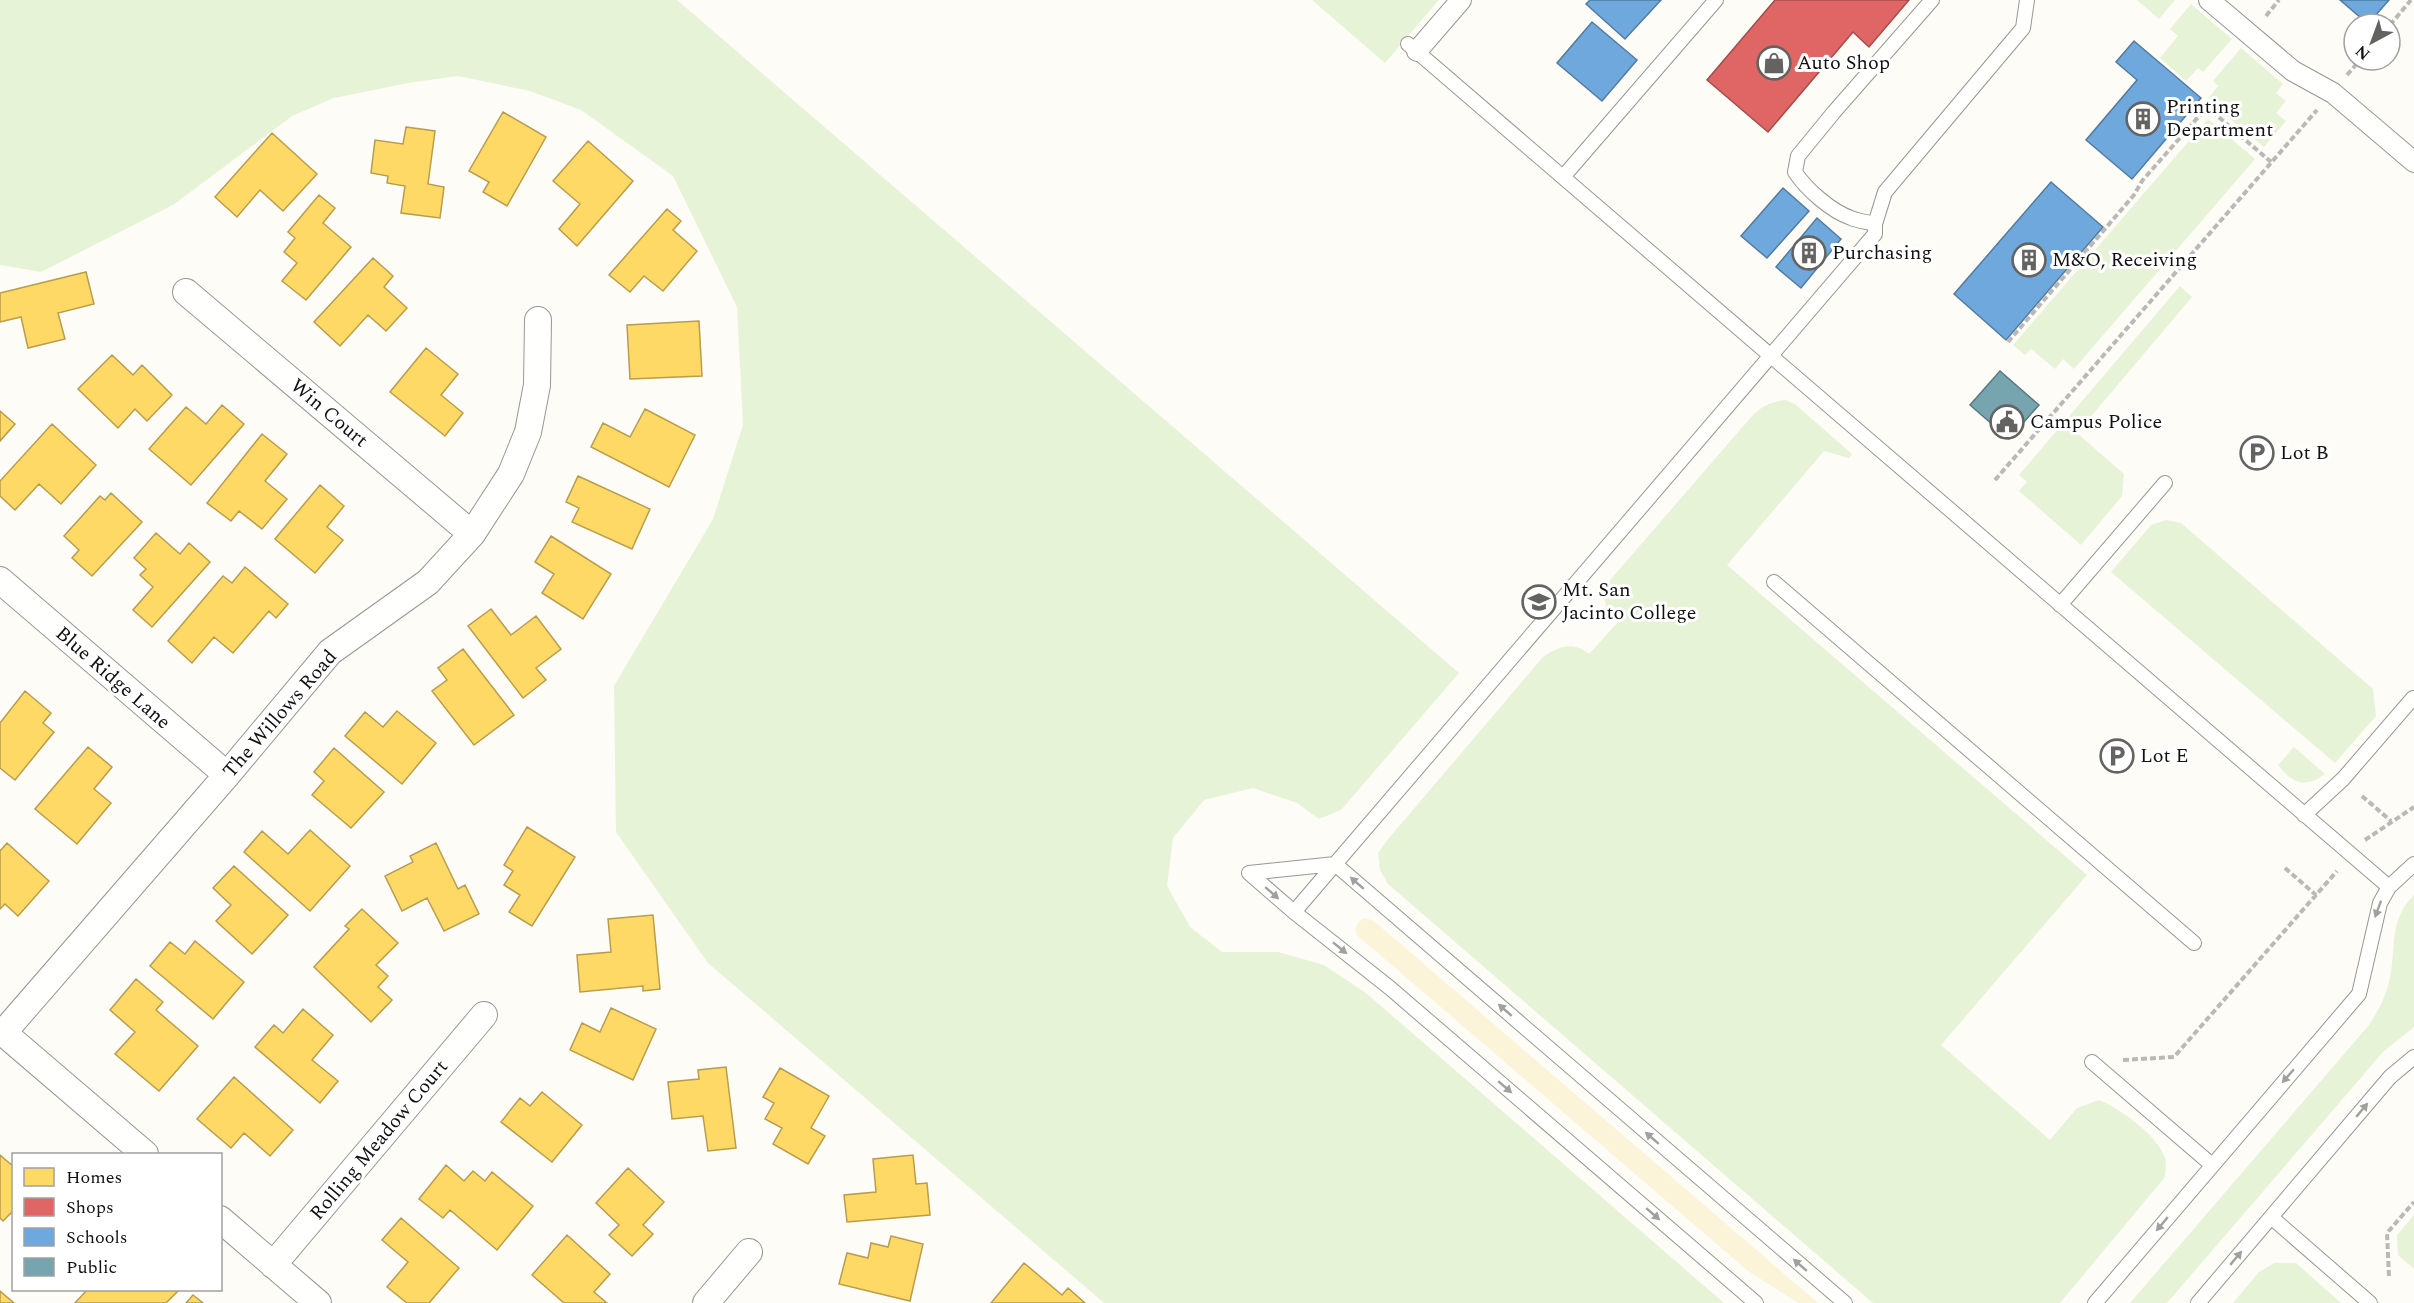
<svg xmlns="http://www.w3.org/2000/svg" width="2414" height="1303" font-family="Spectral,serif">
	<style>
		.green { fill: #e7f3d7 }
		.sand { fill: #fcf4d9 }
		.homes { fill: #ffd966; stroke: #b89d4c; stroke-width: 1.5 }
		.shops { fill: #e06666; stroke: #a24c4c; stroke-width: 1.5 }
		.schools { fill: #6fa8dc; stroke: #537b9f; stroke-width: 1.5 }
		.public { fill: #76a5af; stroke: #587980; stroke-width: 1.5 }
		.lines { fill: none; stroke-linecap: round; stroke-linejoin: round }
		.service-casing { stroke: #979795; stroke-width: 16 }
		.pedestrian-casing { stroke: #979795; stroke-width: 22 }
		.minor-casing { stroke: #979795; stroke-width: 28 }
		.path { stroke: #b9b9b8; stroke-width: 4; stroke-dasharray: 6 3; stroke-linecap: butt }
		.service { stroke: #fffffe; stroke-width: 14 }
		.pedestrian { stroke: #fffffe; stroke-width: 20 }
		.minor { stroke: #fffffe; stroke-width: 26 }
		.oneway { fill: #a0a09f }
		.labels { text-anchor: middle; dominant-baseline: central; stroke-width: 6; stroke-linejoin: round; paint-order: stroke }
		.poi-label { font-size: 20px; fill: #111; stroke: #fff; text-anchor: start }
		.street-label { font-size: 20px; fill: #111; stroke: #fff }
	</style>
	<rect width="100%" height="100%" fill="#fdfcf7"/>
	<path class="green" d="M0,0H677L1459,673L1341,810L1319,819L1297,803L1253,788L1204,800L1173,838L1167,886L1190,927L1222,952H1278L1324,965L1366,993L1724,1303H1104L708,963L616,832L614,686L713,519L743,425L737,307L673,176L581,110L530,91L458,76L408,83L334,98L292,116L173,205L41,272L0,265Z
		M1312,0H1439L1385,63Z
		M2137,0H2175L2159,19Z
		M2191,4L2232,39L2203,72L2198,68L2186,81L2160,58L2178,36L2170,29Z
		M2241,48L2283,84L2276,93L2286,101L2276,113L2286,121L2264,147L2207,100L2218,86L2213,81Z
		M2208,119L2255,159L2074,369L2063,359L2055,369L2031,349L2025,355L2013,345Z
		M2180,286L2192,297L2077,433L2124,474L2122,496L2081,545L2019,491L2027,482L2019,475Z
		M1786,400L1796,405L1852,454L1849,458L1824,451L1727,565L2087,875L1941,1045L2050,1140L2077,1108L2099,1100C2120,1108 2159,1137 2165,1158C2167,1164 2165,1171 2165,1177L2060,1303H1873L1388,884L1380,870L1378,853L1389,838L1543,657C1559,646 1573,641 1589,654L1618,622C1604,607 1600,599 1611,579L1752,416C1763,405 1771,402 1786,400Z
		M2166,520L2181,523L2373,689L2376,716L2335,763L2111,572L2151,525Z
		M2294,747L2325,774C2305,789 2292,783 2278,765Z
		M2414,895V1027L2383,1052L2167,1303H2130L2369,1025C2379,1010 2386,996 2390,978C2396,948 2389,919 2414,895Z
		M2414,1215V1267L2413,1268L2398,1255L2397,1235Z
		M2274,1263H2296L2341,1303H2233L2259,1272Z"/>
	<path class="sand" d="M1365,918L1374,921L1818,1303H1798L1748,1271L1358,936L1355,930L1358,922Z"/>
	<path class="homes" d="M503,112L546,137L507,206L483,192L489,182L469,171Z
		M406,127L435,131L428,184L444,187L440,218L401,213L405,186L387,183L388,176L371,173L375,140L403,144Z
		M272,133L317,174L283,211L260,190L237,217L215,197Z
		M588,141L633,181L577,246L559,229L580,204L553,181Z
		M319,195L335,208L323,223L351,247L306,300L282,281L297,263L284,252L295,238L288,232Z
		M667,209L681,221L673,230L697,251L663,291L644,276L630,292L609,275Z
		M373,258L393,276L384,287L407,308L386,331L368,315L340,346L314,322Z
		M86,272L94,304L58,313L65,339L28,348L21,317L0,322V293Z
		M699,321L702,376L630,379L627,325Z
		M426,348L458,374L441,395L463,413L445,436L390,392Z
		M112,355L133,375L142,365L172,395L147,421L135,409L118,428L78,389Z
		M222,405L244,424L191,485L149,449L186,407L206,424Z
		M645,409L695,435L669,487L591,447L603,423L630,437Z
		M0,411L15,424L0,441Z
		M52,424L96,465L61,504L39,484L15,510L0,496V481Z
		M262,434L287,454L265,481L287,499L262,529L239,511L231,521L207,503Z
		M578,476L650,509L632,549L572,522L579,508L566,502Z
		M320,485L344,506L327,527L343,540L315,573L275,539Z
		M111,493L142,522L92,576L72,558L79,550L64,536L100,496L105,500Z
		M156,533L180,554L189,543L210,562L152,627L133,610L153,587L140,575L146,569L134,558Z
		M551,536L611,574L583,619L542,593L554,574L535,562Z
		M245,567L288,604L276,618L269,611L233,653L214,637L192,663L168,641L223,576L232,583Z
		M491,609L511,635L536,616L561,649L536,668L546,680L523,698L468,626Z
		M463,649L514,715L474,745L432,691L447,680L438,668Z
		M25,691L51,713L43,723L54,732L15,780L0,768V723Z
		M397,711L436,743L402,784L345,736L365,712L383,727Z
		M88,747L112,767L94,789L111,803L77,844L35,809Z
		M334,748L384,792L351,828L312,795L324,781L314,772Z
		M527,827L575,857L532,926L509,912L520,895L504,885L513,871L504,865Z
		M310,830L350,866L310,911L244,852L262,831L288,854Z
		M7,843L49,881L18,916L5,904L0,909V851Z
		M436,843L458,889L465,885L479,914L444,931L427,898L402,911L385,876L413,862L410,856Z
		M234,866L288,915L252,954L216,921L231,905L213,888Z
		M362,909L398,943L376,965L388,976L378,987L392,1000L371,1022L314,967L349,929L345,926Z
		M653,915L660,989L643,991V986L580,992L577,955L611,952L608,919Z
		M195,941L244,982L213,1019L150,966L170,942L185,954Z
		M136,979L163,1002L156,1010L198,1046L159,1091L115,1054L135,1032L110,1010Z
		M611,1008L656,1029L633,1080L570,1050L582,1023L600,1032Z
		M303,1009L333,1035L312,1060L338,1081L320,1103L255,1047L274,1025L283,1033Z
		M726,1067L736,1148L708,1151L703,1116L672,1119L668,1082L699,1079L698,1070Z
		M780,1068L829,1096L811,1128L825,1136L808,1164L773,1144L782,1128L765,1119L774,1103L763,1097Z
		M234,1077L293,1130L270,1156L244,1133L231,1148L197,1119Z
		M542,1092L582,1125L552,1162L501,1122L520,1098L530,1106Z
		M0,1155L14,1167V1210L3,1221L0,1218Z
		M913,1155L916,1184L927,1183L930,1215L847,1222L844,1195L876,1192L873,1159Z
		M446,1165L464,1181L473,1171L485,1181L492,1172L533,1206L497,1250L450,1210L443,1218L419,1199Z
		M628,1168L664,1202L643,1225L653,1234L632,1256L609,1235L619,1225L596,1203Z
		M401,1218L459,1268L429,1303H407L387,1287L408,1262L382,1240Z
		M567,1235L610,1274L594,1292L607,1303H564L532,1275Z
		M891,1236L923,1244L910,1301L839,1284L847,1253L868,1258L871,1243L888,1247Z
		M1024,1263L1062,1295L1068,1288L1085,1303H991Z
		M87,1290H179L166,1303H75Z
		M0,1291L14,1303H0Z
		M193,1295L203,1303H186Z"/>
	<path class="shops" d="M1775,0H1909L1869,47L1853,32L1768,132L1707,80Z"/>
	<path class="schools" d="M1590,0H1661L1625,39L1586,4Z
		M2340,0H2389L2368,24Z
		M1592,22L1637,60L1602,101L1557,63Z
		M2134,41L2201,98L2132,179L2086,140L2137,80L2116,62Z
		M2051,182L2103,227L2006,340L1954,294Z
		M1783,188L1809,211L1767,258L1741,236Z
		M1817,218L1841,239L1801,288L1776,267Z"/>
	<path class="public" d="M2000,371L2039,405L2009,439L1970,405Z"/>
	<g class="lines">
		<defs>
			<path id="service" d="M1408,44L2389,887
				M1563,177L1716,0
				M1875,224C1867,222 1858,221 1851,218C1831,211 1806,189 1795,172L1798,156L1834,112L1932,0
				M1774,582L2194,943
				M2060,605L2165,483
				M2304,815L2343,779L2413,698
				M1249,873L1335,864L1845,1303
				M1249,873L1294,912L1390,988L1756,1303
				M1294,912L1875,234V224L1885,192L2023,28L2027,0
				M2092,1062L2212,1165
				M2271,1217L2370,1303
				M2095,1303L2359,994L2380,903L2389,887L2414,864
				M2198,1303L2390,1077L2414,1057"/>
			<path id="pedestrian" d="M2209,0L2293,71L2333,93L2414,162
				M1417,51L1461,0"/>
			<path id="minor" d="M186,292L472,534
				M0,580L227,775
				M0,1030L145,1154
				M3,1033L227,775L330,652L428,582L472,534L511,474L528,432L537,385L538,320
				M220,1219L318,1303
				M273,1265L484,1015
				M706,1303L749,1252"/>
		</defs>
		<use href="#service" class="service-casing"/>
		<use href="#pedestrian" class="pedestrian-casing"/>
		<use href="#minor" class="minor-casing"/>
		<path class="path" d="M2266,16L2279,0
			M2390,25L2411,0
			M2347,75L2360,60
			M2008,342L2134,195L2142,181L2207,107L2271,162
			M1995,480L2317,110
			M2362,796L2391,821
			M2365,840L2414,807
			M2285,868L2316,895
			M2123,1060L2174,1057L2337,871
			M2389,1276L2387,1233L2414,1202"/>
		<use href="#service" class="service"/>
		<use href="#pedestrian" class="pedestrian"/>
		<use href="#minor" class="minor"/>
	</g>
	<defs><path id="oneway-solid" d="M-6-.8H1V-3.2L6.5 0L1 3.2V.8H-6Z" transform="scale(1.5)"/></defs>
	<g class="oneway">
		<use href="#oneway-solid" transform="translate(1357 883) rotate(-139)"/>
		<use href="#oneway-solid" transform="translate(1272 893) rotate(41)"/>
		<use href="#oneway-solid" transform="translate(2378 909) rotate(110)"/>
		<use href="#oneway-solid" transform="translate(1340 948) rotate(39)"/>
		<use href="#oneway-solid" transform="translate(1505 1010) rotate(-139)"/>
		<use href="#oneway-solid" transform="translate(2288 1076) rotate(131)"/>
		<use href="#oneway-solid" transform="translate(1505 1087) rotate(41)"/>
		<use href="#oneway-solid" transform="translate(2362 1110) rotate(-50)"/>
		<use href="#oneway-solid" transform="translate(1652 1138) rotate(-139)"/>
		<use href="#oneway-solid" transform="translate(1653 1214) rotate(41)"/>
		<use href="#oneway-solid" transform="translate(2162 1224) rotate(130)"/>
		<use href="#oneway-solid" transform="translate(2236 1258) rotate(-50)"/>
		<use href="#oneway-solid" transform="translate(1800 1265) rotate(-139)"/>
	</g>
	<defs>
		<symbol id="shop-ring" viewBox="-11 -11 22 22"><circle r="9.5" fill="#fff" stroke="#646362" stroke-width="1.5"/><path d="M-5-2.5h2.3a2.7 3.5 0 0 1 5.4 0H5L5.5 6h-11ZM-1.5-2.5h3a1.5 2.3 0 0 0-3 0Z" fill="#646362"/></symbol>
		<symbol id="building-ring" viewBox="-11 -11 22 22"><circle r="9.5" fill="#fff" stroke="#646362" stroke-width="1.5"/><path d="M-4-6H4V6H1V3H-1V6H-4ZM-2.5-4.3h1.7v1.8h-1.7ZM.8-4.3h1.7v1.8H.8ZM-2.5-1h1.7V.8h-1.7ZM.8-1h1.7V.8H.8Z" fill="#646362"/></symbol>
		<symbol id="civic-ring" viewBox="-11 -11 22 22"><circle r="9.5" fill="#fff" stroke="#646362" stroke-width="1.5"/><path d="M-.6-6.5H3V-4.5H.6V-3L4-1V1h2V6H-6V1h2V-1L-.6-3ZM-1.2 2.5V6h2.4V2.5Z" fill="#646362"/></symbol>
		<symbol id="parking-ring" viewBox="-11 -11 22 22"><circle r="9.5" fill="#fff" stroke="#646362" stroke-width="1.5"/><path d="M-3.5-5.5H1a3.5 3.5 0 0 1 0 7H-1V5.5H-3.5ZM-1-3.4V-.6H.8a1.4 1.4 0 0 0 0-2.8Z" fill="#646362"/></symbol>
		<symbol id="university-ring" viewBox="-11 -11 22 22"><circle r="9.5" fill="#fff" stroke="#646362" stroke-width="1.5"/><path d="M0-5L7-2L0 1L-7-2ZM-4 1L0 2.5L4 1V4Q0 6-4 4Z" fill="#646362"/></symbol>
	</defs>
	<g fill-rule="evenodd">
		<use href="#shop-ring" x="1755" y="44" width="38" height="38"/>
		<use href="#building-ring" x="2124" y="100" width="38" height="38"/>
		<use href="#building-ring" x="1790" y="234" width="38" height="38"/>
		<use href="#building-ring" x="2010" y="241" width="38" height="38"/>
		<use href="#civic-ring" x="1988" y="403" width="38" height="38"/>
		<use href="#parking-ring" x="2238" y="434" width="38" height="38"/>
		<use href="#university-ring" x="1520" y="583" width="38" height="38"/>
		<use href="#parking-ring" x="2098" y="737" width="38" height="38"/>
	</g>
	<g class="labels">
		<g class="poi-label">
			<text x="1797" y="63">Auto Shop</text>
			<text x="2166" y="107">Printing<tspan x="2166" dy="23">Department</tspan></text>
			<text x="1832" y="253">Purchasing</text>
			<text x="2052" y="260">M&amp;O, Receiving</text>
			<text x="2030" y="422">Campus Police</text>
			<text x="2280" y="453">Lot B</text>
			<text x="1562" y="590">Mt. San<tspan x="1562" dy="23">Jacinto College</tspan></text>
			<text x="2140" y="756">Lot E</text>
		</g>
		<g class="street-label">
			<text transform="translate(329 413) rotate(40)">Win Court</text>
			<text transform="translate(113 678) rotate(41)">Blue Ridge Lane</text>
			<text transform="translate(280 714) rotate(-49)">The Willows Road</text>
			<text transform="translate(379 1140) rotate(-50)">Rolling Meadow Court</text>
		</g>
	</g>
	<rect x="12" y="1153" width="210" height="138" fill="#ffffff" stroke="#a0a0a0" stroke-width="1.5"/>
	<rect x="24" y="1168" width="30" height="18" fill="#ffd966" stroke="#a0a0a0" stroke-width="1.5"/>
	<text x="66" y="1183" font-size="18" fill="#111111">Homes</text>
	<rect x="24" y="1198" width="30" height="18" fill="#e06666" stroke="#a0a0a0" stroke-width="1.5"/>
	<text x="66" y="1213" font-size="18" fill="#111111">Shops</text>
	<rect x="24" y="1228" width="30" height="18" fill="#6fa8dc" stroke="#a0a0a0" stroke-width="1.5"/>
	<text x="66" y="1243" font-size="18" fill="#111111">Schools</text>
	<rect x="24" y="1258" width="30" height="18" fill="#76a5af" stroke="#a0a0a0" stroke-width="1.5"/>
	<text x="66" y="1273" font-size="18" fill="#111111">Public</text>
	<g transform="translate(2372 42) rotate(221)"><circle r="28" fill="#ffffff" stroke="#a0a0a0" stroke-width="1.5"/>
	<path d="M0-4.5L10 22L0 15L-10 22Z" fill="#646362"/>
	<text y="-9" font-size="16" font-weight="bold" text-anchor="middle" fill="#111111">N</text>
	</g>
</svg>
